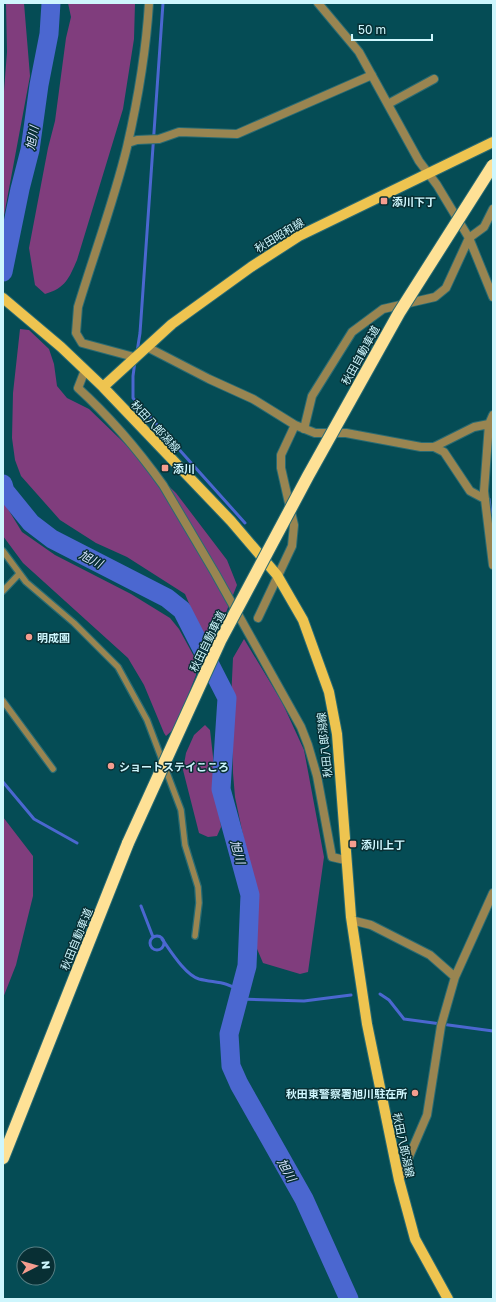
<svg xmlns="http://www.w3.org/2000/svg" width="496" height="1302" font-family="'Golos Text','Noto Sans JP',sans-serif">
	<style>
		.green { fill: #803d7d }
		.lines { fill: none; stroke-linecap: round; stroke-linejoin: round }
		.stream { stroke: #4b67d0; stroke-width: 3 }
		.river { stroke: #4b67d0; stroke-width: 19 }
		.lane-casing { stroke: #296b73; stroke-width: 8 }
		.street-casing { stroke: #296b73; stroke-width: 10 }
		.primary-casing { stroke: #296b73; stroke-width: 12 }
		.highway-casing { stroke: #296b73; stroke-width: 14 }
		.lane { stroke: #998551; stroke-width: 5.5 }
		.street { stroke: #998551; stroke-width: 8 }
		.primary { stroke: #eec450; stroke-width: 10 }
		.highway { stroke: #fee196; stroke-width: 12 }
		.highway-bridge-casing { stroke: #296b73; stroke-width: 14; stroke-linecap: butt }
		.highway-bridge { stroke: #fee196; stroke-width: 12 }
		.poi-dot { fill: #f59d8f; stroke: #082f34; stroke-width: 1.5 }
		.labels { text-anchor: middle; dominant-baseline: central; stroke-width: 3; stroke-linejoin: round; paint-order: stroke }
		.poi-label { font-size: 11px; font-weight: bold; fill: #cef6fd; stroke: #082f34; text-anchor: start }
		.street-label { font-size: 11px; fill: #cef6fd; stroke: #082f34 }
		.water-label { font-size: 12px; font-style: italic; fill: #d9e4ff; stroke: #082f34 }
	</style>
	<rect width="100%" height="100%" fill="#054c55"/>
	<path class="green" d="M6,3H24L30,76L3,221V104L7,52Z
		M68,3H135L134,39L123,109L77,260C69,278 66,288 45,294L35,285L29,248L48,148L55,121L66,38L71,17Z
		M20,329L29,330L49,349L54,364L57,386L67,398L89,409L176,493L227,560L237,585L223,620L212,634L203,636L185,594L127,557L96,543L60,520L21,476L15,460L12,438L13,393Z
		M3,501L22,532L55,555L131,594L170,618L179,629L196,660V675L175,728L166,736L164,733L144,685L128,658L23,563L3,536Z
		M244,639L282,702L304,750L324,857L308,972L300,974L263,963L255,944V892L235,797L233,773L231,700L233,658Z
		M205,725L210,730L221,827L217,836L208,837L199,833L183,770L186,753L194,735Z
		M3,817L33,856V896L16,965L3,998Z"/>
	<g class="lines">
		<path class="stream" d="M137,352L140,333L163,3
			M135,361L133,376V398L245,523
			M490,451L493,441
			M489,499L493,529
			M3,782L34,819L77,843
			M141,906L153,937
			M150 943a7 7 0 1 1 14 0a7 7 0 1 1-14 0Z
			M162,939C170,950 185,975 199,979C215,983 226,981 240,991
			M380,994L389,1000L404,1019L493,1031
			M238,999L304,1001L351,995"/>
		<path class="river" d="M3,272L20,189L30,150L39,85L49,34L51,3
			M3,484L5,491L31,523L52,539L167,598L182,610L227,698L221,789L250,895L247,966L229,1034L231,1066L239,1084L304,1199L349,1299"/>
		<defs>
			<path id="lane" d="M3,551L26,582L74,623L118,667L147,720L181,810L185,845L198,887L199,903L195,936
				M3,591L19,574
				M3,701L53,769"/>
			<path id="street" d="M318,3L359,52L419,161L437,185L469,238L493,297
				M388,104L434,79
				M128,143L137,140L159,139L179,132L237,134L372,75
				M147,347L209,379L253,399L295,425L315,433H346L421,447H434L474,427L489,424
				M134,357L82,343L76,333L78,307C94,254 114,201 127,147C138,99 146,52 149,3
				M85,370L78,388C110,417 138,450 163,485L215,573L301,727L308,745L317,776L332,857L345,860
				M493,415L489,424L484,491L493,565
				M304,429L312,396L352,332L383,309L435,297L446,288L469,238L484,227L493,209
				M434,447L444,452L470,491L485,499
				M258,618L292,546L294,525L281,468V455L295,425
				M351,920L371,925L430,955L455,977
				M399,1180L427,1115L441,1026L455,977L493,893"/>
			<path id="primary" d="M3,298L61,347L103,387L231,521L277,575L303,620L329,692L337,734L351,917L367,1024L399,1180L415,1239L448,1299
				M103,387L172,324L251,267L299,236L493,142"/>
			<path id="highway" d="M3,1158L128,843"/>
		</defs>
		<use href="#lane" class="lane-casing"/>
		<use href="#street" class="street-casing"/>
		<use href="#primary" class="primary-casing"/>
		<use href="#highway" class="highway-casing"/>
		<use href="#lane" class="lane"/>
		<use href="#street" class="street"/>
		<use href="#primary" class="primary"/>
		<use href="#highway" class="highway"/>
		<defs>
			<path id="highway-bridge" d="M128,843L220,641L308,476L399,313L493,165"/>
		</defs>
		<use href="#highway-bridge" class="highway-bridge-casing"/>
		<use href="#highway-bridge" class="highway-bridge"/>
	</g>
	<g class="poi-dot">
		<rect x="380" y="197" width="8" height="8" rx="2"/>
		<rect x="161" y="464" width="8" height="8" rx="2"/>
		<circle cx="29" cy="637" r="4"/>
		<circle cx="111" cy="766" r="4"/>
		<rect x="349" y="840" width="8" height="8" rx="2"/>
		<circle cx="415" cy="1093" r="4"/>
	</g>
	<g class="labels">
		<g class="poi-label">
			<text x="392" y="201">添川下丁</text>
			<text x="173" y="468">添川</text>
			<text x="37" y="637">明成園</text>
			<text x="119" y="766">ショートステイこころ</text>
			<text x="361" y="844">添川上丁</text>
			<text x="407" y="1093" text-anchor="end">秋田東警察署旭川駐在所</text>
		</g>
		<g class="street-label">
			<text transform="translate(279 235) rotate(-31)">秋田昭和線</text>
			<text transform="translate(360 355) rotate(-61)">秋田自動車道</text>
			<text transform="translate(156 426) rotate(47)">秋田八郎潟線</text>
			<text transform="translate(207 641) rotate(-64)">秋田自動車道</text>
			<text transform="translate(324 745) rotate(-96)">秋田八郎潟線</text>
			<text transform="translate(76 939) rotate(-68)">秋田自動車道</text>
			<text transform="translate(404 1145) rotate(78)">秋田八郎潟線</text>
		</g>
		<g class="water-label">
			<text transform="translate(32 138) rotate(-80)">旭川</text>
			<text transform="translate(91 559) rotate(27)">旭川</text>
			<text transform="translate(238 852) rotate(75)">旭川</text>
			<text transform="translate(287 1170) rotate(60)">旭川</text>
		</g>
	</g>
	<rect width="496" height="1302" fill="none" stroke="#cef6fd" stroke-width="8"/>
	<g transform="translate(36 1266) rotate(84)"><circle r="19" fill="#082f34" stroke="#577f84"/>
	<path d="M0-3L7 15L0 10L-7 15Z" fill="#f59d8f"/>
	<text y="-6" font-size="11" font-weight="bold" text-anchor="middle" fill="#cef6fd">N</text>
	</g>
	<path d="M352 34v6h80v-6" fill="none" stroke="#cef6fd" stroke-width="2"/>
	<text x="358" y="34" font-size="12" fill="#cef6fd" stroke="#082f34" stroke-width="3" paint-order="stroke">50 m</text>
</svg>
